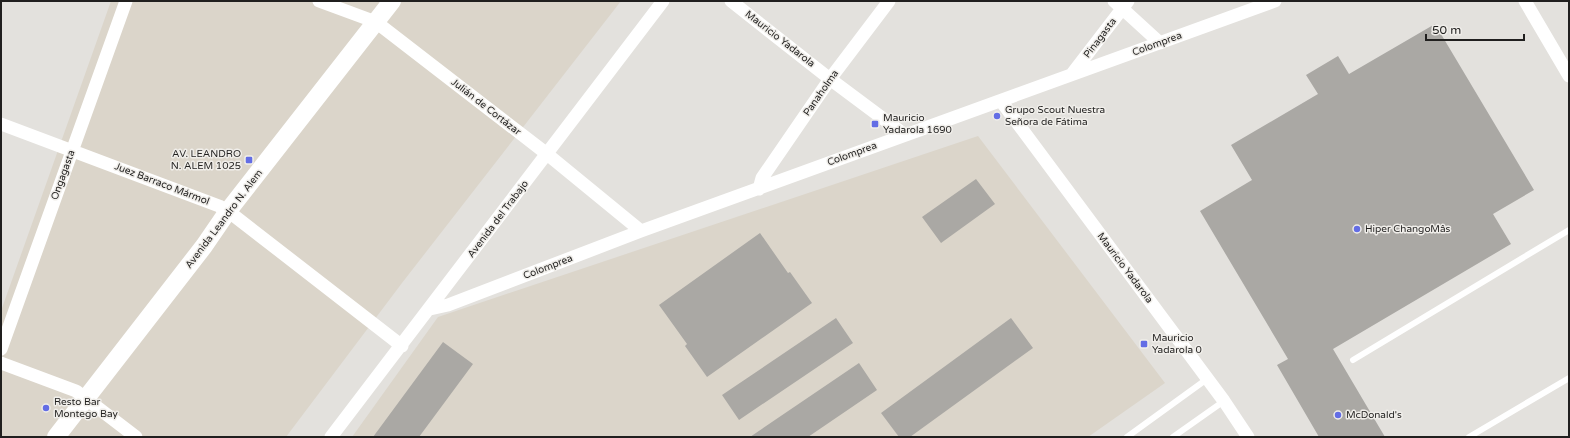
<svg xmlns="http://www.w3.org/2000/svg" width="1570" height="438" font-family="'Varela Round',sans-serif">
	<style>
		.built { fill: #dbd5ca }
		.building { fill: #aaa8a4 }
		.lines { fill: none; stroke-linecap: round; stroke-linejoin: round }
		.lane { stroke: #fff; stroke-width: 6 }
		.street { stroke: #fff; stroke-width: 13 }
		.secondary { stroke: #fff; stroke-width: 18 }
		.poi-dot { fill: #636de5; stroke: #f0eeea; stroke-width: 1.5 }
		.labels { text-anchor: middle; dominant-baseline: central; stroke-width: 3; stroke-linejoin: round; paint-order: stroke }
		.street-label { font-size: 10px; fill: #201f1e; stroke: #f0eeea }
		.poi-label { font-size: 10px; fill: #201f1e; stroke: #f0eeea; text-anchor: start }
	</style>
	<rect width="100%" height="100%" fill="#e3e1dd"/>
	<path class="built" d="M111,1H621L402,283L286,437H1V311Z
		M978,136L1165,383L1088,437H352L438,317Z"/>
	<path class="building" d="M1435,24L1534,190L1493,214L1511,244L1333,349L1385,437H1319L1277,365L1288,359L1200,211L1252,180L1231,145L1318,94L1306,75L1338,56L1349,74Z
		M976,179L995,204L941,243L922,217Z
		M760,233L788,273L790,272L812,303L707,377L685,346L687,344L659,305Z
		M836,318L853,343L739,420L722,395Z
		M1011,318L1033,348L910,437H899L881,413Z
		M443,342L473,364L419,437H373Z
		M859,363L877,390L808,437H750Z"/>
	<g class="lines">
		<path class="lane" d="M1353,360L1569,230
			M1127,437L1207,379
			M1173,437L1224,401
			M1469,437L1569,378"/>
		<path class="street" d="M319,1L376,22L547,154L641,231
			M731,1L830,79L905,135
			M1114,1L1160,43
			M1525,1L1569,76
			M1072,74L1128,1
			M1001,101L1224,401L1248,437
			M1,124L219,206L228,211L402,346
			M759,189L762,178L830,79L889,1
			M430,309L448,305L641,231L1275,1
			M1,349L126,1
			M1,363L76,391L136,437
			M331,437L663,1"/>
		<path class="secondary" d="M56,437L204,246L228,211L392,1"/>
	</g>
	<g class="poi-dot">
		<circle cx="997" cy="116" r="4"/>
		<rect x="871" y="120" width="8" height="8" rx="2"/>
		<rect x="245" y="156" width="8" height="8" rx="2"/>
		<circle cx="1357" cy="229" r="4"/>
		<rect x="1140" y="340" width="8" height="8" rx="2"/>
		<circle cx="46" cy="408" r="4"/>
		<circle cx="1338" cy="415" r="4"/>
	</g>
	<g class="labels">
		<g class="street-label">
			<text transform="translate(1100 38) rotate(-53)">Pinagasta</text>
			<text transform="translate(780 39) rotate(38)">Mauricio Yadarola</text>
			<text transform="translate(1157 44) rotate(-20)">Colomprea</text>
			<text transform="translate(821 93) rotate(-55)">Panaholma</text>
			<text transform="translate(486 107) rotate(38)">Julián de Cortázar</text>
			<text transform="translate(852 154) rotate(-20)">Colomprea</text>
			<text transform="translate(63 175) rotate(-70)">Ongagasta</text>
			<text transform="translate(162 184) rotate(21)">Juez Barraco Mármol</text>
			<text transform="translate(224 219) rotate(-53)">Avenida Leandro N. Alem</text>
			<text transform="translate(498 219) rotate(-53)">Avenida del Trabajo</text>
			<text transform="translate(548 267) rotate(-21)">Colomprea</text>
			<text transform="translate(1125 268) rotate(53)">Mauricio Yadarola</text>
		</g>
		<g class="poi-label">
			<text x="1005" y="110">Grupo Scout Nuestra<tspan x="1005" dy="12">Señora de Fátima</tspan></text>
			<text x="883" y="118">Mauricio<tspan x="883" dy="12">Yadarola 1690</tspan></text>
			<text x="241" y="154" text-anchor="end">AV. LEANDRO<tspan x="241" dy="12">N. ALEM 1025</tspan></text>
			<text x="1365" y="229">Hiper ChangoMâs</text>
			<text x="1152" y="338">Mauricio<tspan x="1152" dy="12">Yadarola 0</tspan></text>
			<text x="54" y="402">Resto Bar<tspan x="54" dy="12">Montego Bay</tspan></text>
			<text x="1346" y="415">McDonald's</text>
		</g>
	</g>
	<rect width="1570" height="438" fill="none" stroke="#201f1e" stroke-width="4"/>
	<path d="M1426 34v6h98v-6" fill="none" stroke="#201f1e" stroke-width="2"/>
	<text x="1432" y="34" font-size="12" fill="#201f1e" stroke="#f0eeea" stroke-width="3" paint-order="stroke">50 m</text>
</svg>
